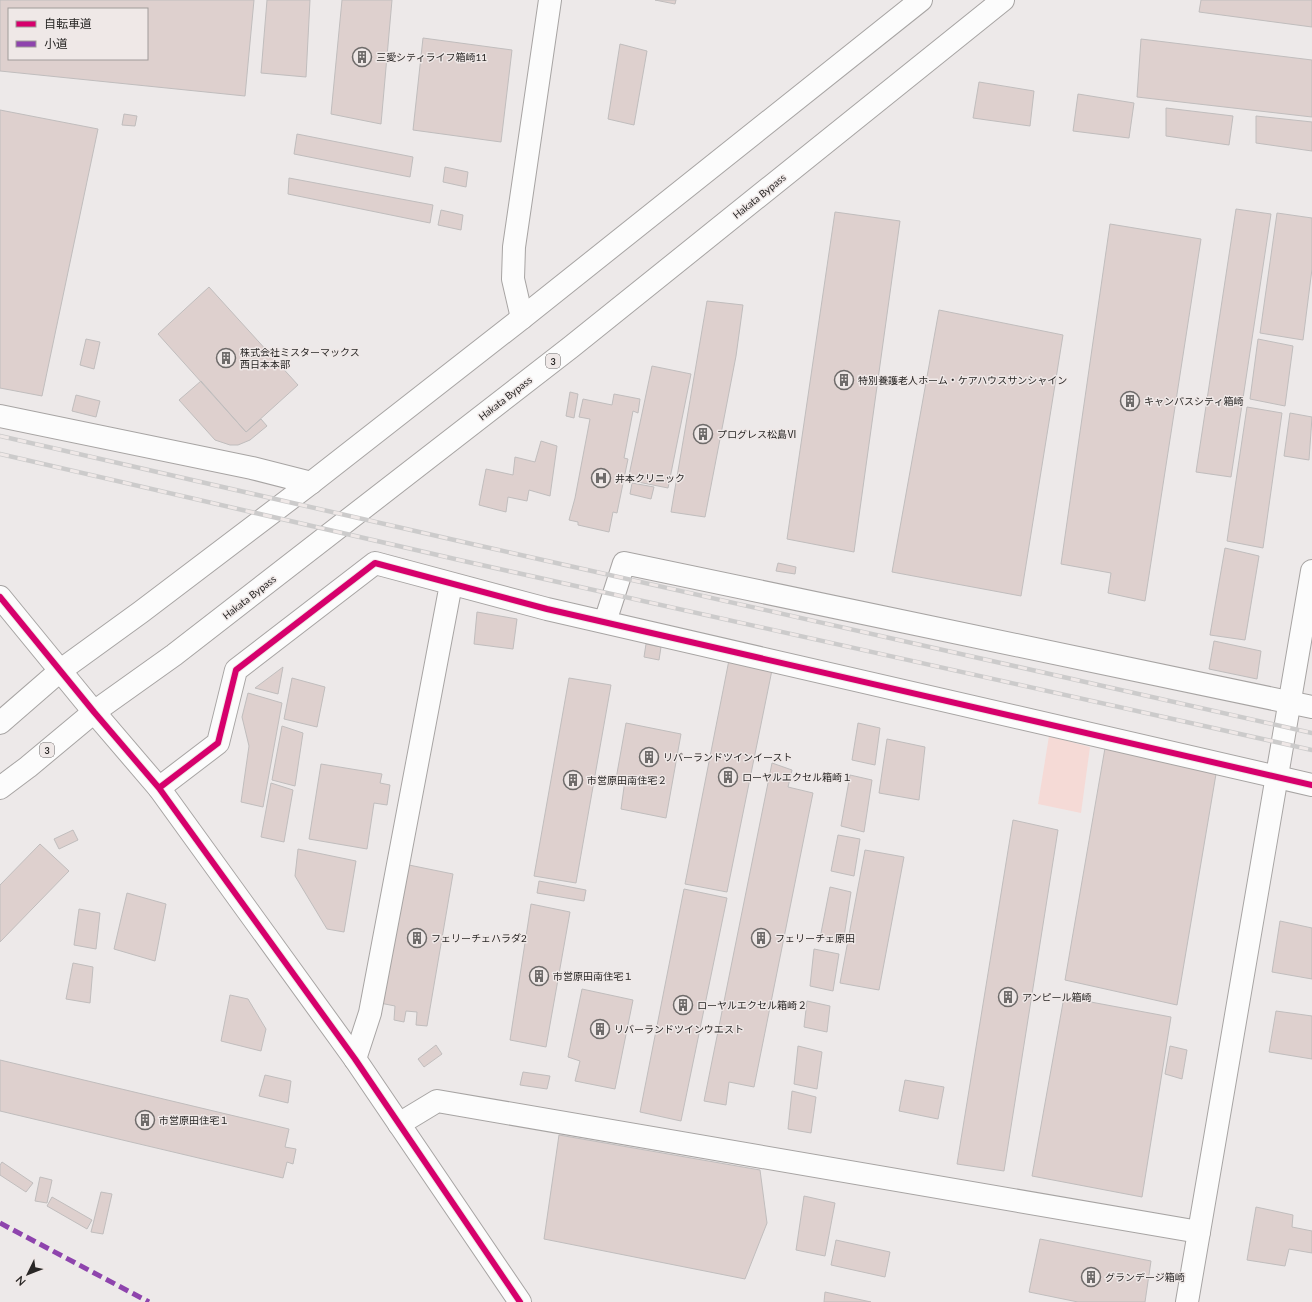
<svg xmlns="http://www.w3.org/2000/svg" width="1312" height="1302" font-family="Lato,'Noto Sans JP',sans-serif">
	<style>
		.green { fill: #f5dad6 }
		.building { fill: #ded0ce; stroke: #c0bdbd; fill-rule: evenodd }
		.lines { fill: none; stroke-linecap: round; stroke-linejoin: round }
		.street-casing { stroke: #a7a4a3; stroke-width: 24 }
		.secondary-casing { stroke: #a7a4a3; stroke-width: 24 }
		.highway-casing { stroke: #a7a4a3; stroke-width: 24 }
		.street { stroke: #fcfcfc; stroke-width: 22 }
		.secondary { stroke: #fcfcfc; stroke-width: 22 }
		.highway { stroke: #fcfcfc; stroke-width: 22 }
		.rail-casing { stroke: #cccbcb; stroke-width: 4.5 }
		.rail { stroke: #efe8e7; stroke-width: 3; stroke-dasharray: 9; stroke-linecap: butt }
		.quiet { stroke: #8e44ad; stroke-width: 5; stroke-dasharray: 10 5; stroke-linecap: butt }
		.cycleway-casing { stroke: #efe8e7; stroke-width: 8 }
		.cycleway { stroke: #d6006c; stroke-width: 6 }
		.labels { text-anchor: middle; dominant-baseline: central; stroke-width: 3; stroke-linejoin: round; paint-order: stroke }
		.shield { fill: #efe8e7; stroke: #646160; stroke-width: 1 }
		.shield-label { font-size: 9px; font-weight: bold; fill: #292726 }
		.poi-label { font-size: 10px; fill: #292726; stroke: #efe8e7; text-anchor: start }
		.street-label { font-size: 10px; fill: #292726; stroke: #efe8e7 }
	</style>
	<rect width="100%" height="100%" fill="#ede9e9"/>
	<path class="green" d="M1049,736L1090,747L1081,813L1038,804Z"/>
	<path class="building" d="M0,0H254L245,96L0,71ZM9,9H147V59H9Z
		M267,0H310L306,77L261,73Z
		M342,0H392L381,124L331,114Z
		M655,0H676L675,4Z
		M1201,0H1312V27L1199,12Z
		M423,38L512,50L501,142L413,130Z
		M1141,39L1312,60V117L1137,97Z
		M620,44L647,51L634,125L608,119Z
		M979,82L1034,91L1030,126L973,118Z
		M1078,94L1134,103L1129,138L1073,131Z
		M1166,108L1233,116L1229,145L1166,136Z
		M0,110L98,129L42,396L0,388Z
		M124,114L137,116L135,126L122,125Z
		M1256,116L1312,122V151L1256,143Z
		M297,134L413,157L410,177L294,154Z
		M445,167L468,172L466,187L443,182Z
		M289,178L433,205L430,223L288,194Z
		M1236,209L1271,214L1231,477L1196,472Z
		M441,210L463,215L461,230L438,225Z
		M835,212L900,221L854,552L787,539Z
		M1277,213L1312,218V269L1303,340L1260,333Z
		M1110,224L1201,239L1145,601L1108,593L1111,573L1061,564Z
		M209,287L298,385L246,432L158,334Z
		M707,301L743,305L736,356L705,517L671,512Z
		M939,310L1063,335L1021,596L892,572Z
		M86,339L100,342L94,369L80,365Z
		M1258,339L1293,346L1285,406L1250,399Z
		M652,366L691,374L668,488L628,480Z
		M201,381L246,432L261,419L267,426L250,440L238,445H230L215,440L179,400Z
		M570,392L578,394L574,418L566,416Z
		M614,394L640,399L638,413L633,411L624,458L628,459L617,513L613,512L609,532L578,525V522L569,520L575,498L590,419L579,417L583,399L612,405Z
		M76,395L100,401L96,417L72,411Z
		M1247,407L1282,413L1263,548L1227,541Z
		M1290,413L1312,417L1309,460L1284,456Z
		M541,441L557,446L550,496L529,490L527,501L508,497L506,512L479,505L486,469L513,475L515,457L535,462Z
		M632,483L654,487L651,499L630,494Z
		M1225,548L1259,556L1245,640L1210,635Z
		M778,563L796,567L795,574L776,571Z
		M477,612L517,619L513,649L474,644Z
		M1214,641L1261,651L1257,679L1209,669Z
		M646,644L661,647L659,660L644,657Z
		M729,660L772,670L727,892L685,884Z
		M283,667L278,694L255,688Z
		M292,678L325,687L317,727L284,719Z
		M569,678L611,685L576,883L534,876Z
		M248,693L282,703L263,807L241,802L249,746L242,717Z
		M626,723L681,734L666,818L621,809L625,780L616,779Z
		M858,723L880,728L875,765L852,760Z
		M282,726L303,733L295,786L272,780Z
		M887,739L925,747L919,800L879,793Z
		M1105,748L1216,774L1177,1005L1065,980Z
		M772,763L792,770L788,787L813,793L754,1087L729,1082L726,1105L704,1101Z
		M321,764L382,774L380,783L390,785L387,805L374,803L367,849L309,839Z
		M850,775L872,780L864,832L841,826Z
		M271,783L293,790L284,842L261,837Z
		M1013,820L1058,830L1004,1171L957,1164Z
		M73,830L78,840L59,849L54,839Z
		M838,835L860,839L854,876L831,871Z
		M40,844L69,871L0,942V885Z
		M298,849L356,861L344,932L327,929L295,876Z
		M865,850L904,857L879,990L840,983Z
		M404,864L453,874L427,1026L416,1025L417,1012L406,1011L404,1022L394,1020L395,1006L380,1003Z
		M539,881L586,890L584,901L537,893Z
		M830,887L851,892L843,943L820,938Z
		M684,889L727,898L681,1121L640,1112Z
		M127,893L166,904L155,961L114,949Z
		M531,904L570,912L546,1047L510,1040Z
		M79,909L100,913L96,949L74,945Z
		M1280,921L1312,928V979L1272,972Z
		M814,949L839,954L833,991L810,986Z
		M73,963L93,967L90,1003L66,999Z
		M582,989L633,1000L615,1089L575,1081L580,1061L568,1057Z
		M230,995L248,999L266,1029L261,1051L221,1041Z
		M1064,997L1171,1017L1142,1197L1032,1176Z
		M807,1001L830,1006L827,1032L804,1027Z
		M1276,1011L1312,1016V1059L1269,1052Z
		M436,1045L442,1054L424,1067L418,1059Z
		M798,1046L822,1052L817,1089L794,1084Z
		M1170,1046L1187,1050L1182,1079L1165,1074Z
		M0,1060L289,1129L285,1147L296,1149L293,1164L287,1162L283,1178L0,1111Z
		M523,1072L550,1076L547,1089L520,1085Z
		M265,1075L291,1081L288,1103L259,1096Z
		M905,1080L944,1087L938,1119L899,1111Z
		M792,1091L816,1097L811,1133L788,1129Z
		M559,1135L760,1170L767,1223L745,1279L544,1239Z
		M2,1162L33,1183L26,1192L0,1175V1165Z
		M40,1177L52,1180L47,1203L35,1201Z
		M101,1192L112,1194L103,1234L91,1232Z
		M804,1196L835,1203L825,1256L796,1250Z
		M52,1197L92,1220L87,1229L47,1206Z
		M1256,1207L1293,1215L1292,1227L1312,1231V1253L1289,1249L1285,1266L1247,1260Z
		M1040,1239L1151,1261L1145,1302H1078L1029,1292Z
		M836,1240L890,1252L885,1277L831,1265Z
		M825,1292L871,1302H824Z"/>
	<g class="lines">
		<defs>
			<path id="street" d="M522,318L513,279L514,247L550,0
				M605,622L624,563L1312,707
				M159,788L218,743L236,670L375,563L547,609L1312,785
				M355,1059L370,1013L451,584
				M399,1124L437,1101L1199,1232"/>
			<path id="secondary" d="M0,416L252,468L311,483
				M0,597L94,712L159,788L355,1059L520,1302
				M1187,1302L1312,571"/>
			<path id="highway" d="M0,723L61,670L141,612L311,483L522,318L921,0
				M0,788L28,767L94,712L174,655L571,347L1003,0"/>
		</defs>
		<use href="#street" class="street-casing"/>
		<use href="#secondary" class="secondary-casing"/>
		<use href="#highway" class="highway-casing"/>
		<use href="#street" class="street"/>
		<use href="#secondary" class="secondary"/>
		<use href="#highway" class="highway"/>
		<defs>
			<path id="rail" d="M0,436L472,544L1312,733
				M0,454L468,562L1312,750"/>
		</defs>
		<use href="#rail" class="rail-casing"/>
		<use href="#rail" class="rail"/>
		<path class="quiet" d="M0,1223L149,1302"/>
		<defs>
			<path id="cycleway" d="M0,597L94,712L159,788L355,1059L520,1302
				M159,788L218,743L236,670L375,563L547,609L1312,785"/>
		</defs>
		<use href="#cycleway" class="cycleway-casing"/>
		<use href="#cycleway" class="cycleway"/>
	</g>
	<defs>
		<symbol id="building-ring" viewBox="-11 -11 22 22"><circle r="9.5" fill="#efe8e7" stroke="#6e6b6a" stroke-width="1.5"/><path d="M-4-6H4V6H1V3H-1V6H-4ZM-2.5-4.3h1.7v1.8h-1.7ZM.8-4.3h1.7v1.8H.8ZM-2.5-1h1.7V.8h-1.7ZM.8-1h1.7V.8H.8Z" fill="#6e6b6a"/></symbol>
		<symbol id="hospital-ring" viewBox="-11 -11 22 22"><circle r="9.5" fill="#efe8e7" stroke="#6e6b6a" stroke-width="1.5"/><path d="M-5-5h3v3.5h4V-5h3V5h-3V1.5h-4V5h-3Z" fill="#6e6b6a"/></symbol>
	</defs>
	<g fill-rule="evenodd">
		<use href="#building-ring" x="351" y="46" width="22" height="22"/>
		<use href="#building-ring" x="215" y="347" width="22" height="22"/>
		<use href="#building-ring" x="833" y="369" width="22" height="22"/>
		<use href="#building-ring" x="1119" y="390" width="22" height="22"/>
		<use href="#building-ring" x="692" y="423" width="22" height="22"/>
		<use href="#hospital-ring" x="590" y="467" width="22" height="22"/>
		<use href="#building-ring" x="638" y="746" width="22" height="22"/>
		<use href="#building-ring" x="717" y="766" width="22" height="22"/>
		<use href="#building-ring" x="562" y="769" width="22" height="22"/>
		<use href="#building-ring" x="406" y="927" width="22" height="22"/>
		<use href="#building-ring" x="750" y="927" width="22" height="22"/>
		<use href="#building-ring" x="528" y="965" width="22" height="22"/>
		<use href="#building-ring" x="997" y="986" width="22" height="22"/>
		<use href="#building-ring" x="672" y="994" width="22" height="22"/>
		<use href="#building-ring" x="589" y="1018" width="22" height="22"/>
		<use href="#building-ring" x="134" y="1109" width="22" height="22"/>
		<use href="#building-ring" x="1080" y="1266" width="22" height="22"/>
	</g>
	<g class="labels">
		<g class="shield">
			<rect x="546" y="354" width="14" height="14" rx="3"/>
			<rect x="40" y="743" width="14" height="14" rx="3"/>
		</g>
		<g class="shield-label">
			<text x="553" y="361">3</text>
			<text x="47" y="750">3</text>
		</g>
		<g class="poi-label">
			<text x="376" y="57">三愛シティライフ箱崎11</text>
			<text x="240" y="352">株式会社ミスターマックス<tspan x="240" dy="12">西日本本部</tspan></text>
			<text x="858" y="380">特別養護老人ホーム・ケアハウスサンシャイン</text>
			<text x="1144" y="401">キャンパスシティ箱崎</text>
			<text x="717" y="434">プログレス松島Ⅵ</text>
			<text x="615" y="478">井本クリニック</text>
			<text x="663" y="757">リバーランドツインイースト</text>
			<text x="742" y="777">ローヤルエクセル箱崎１</text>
			<text x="587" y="780">市営原田南住宅２</text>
			<text x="431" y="938">フェリーチェハラダ2</text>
			<text x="775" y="938">フェリーチェ原田</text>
			<text x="553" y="976">市営原田南住宅１</text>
			<text x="1022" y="997">アンピール箱崎</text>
			<text x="697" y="1005">ローヤルエクセル箱崎２</text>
			<text x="614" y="1029">リバーランドツインウエスト</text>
			<text x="159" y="1120">市営原田住宅１</text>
			<text x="1105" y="1277">グランデージ箱崎</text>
		</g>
		<g class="street-label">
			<text transform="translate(759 196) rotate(-39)">Hakata Bypass</text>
			<text transform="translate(505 398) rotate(-38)">Hakata Bypass</text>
			<text transform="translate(249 597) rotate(-38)">Hakata Bypass</text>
		</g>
	</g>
	<rect x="8" y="8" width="140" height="52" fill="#efe8e7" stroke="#a09b9a"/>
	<rect x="16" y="21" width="20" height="6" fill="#d6006c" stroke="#a09b9a"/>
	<text x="44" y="28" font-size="12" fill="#292726">自転車道</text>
	<rect x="16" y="41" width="20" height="6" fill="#8e44ad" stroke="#a09b9a"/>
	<text x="44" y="48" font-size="12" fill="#292726">小道</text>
	<g transform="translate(28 1274) rotate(227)" stroke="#efe8e7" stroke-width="3" paint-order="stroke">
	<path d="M0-3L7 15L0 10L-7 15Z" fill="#292726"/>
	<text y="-6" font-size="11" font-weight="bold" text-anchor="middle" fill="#292726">N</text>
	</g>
</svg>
